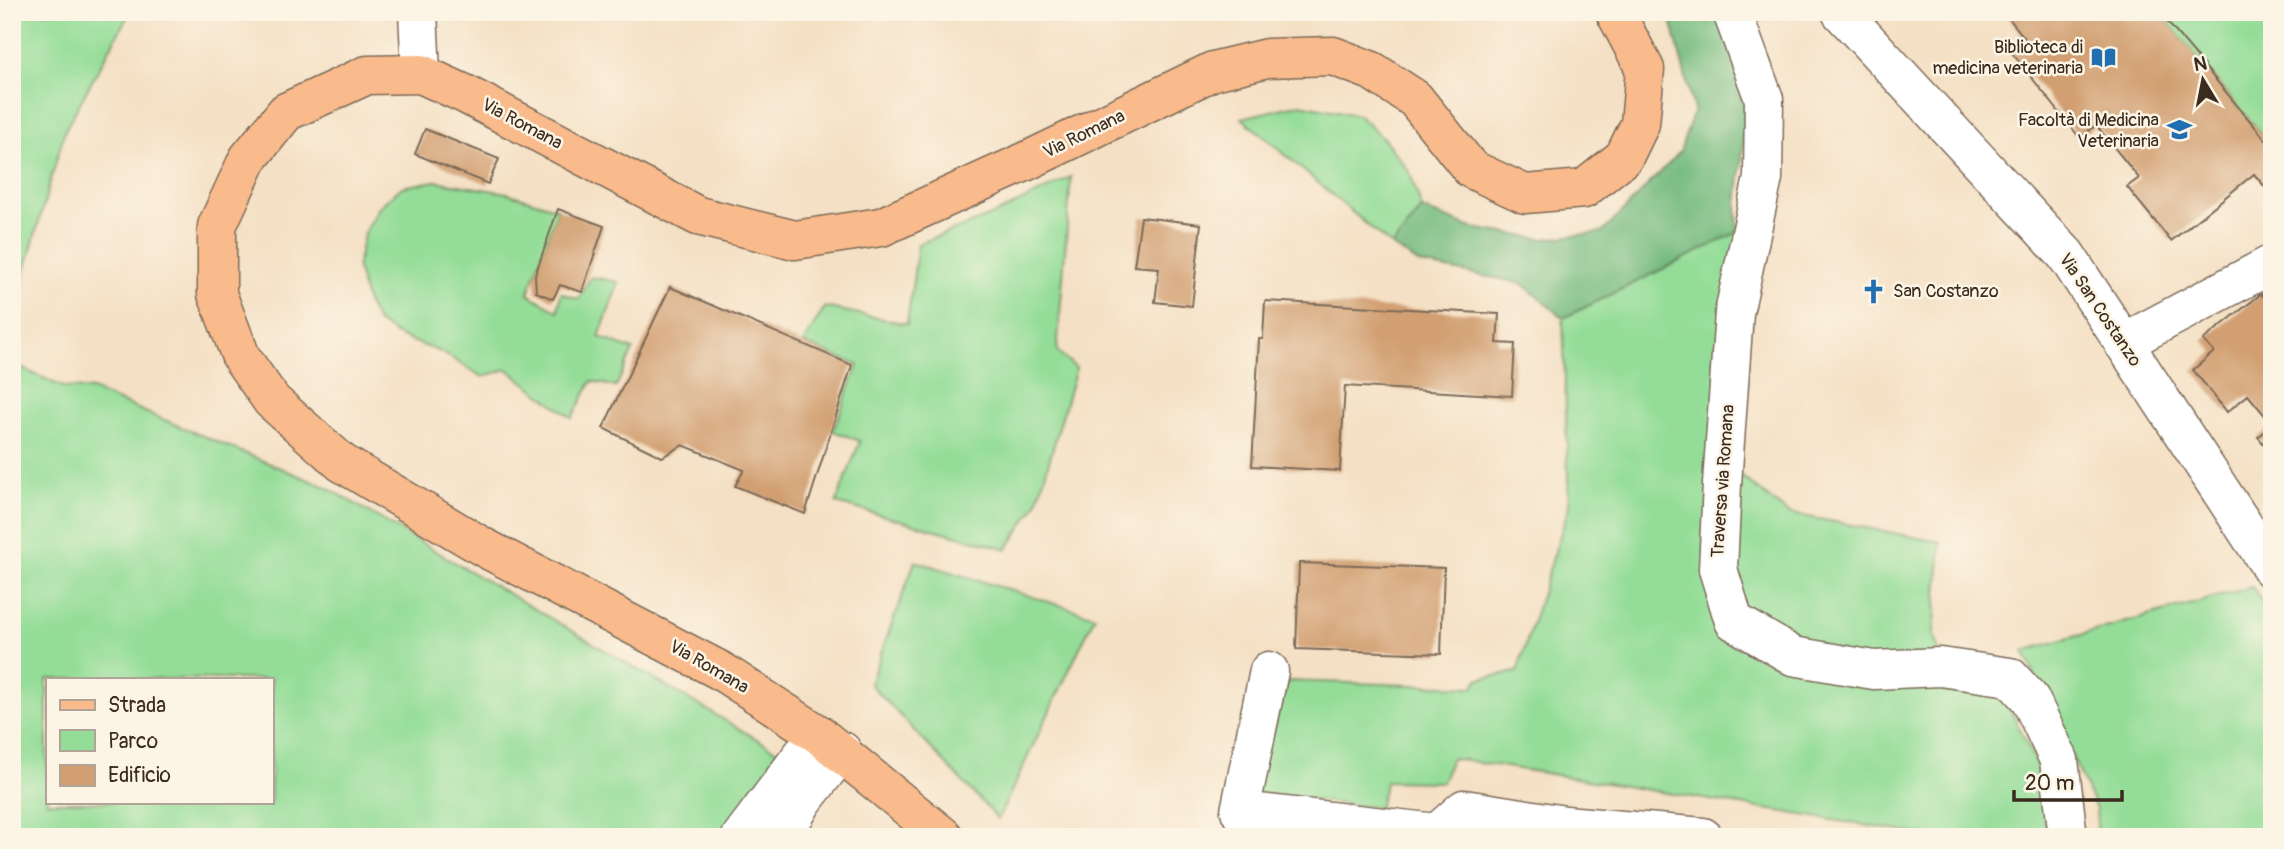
<svg xmlns="http://www.w3.org/2000/svg" width="2284" height="849" font-family="Pangolin,sans-serif">
	<style>
		.green { fill: #94dd98; stroke: #68845b; stroke-width: 2; fill-rule: evenodd }
		.forest { fill: #77bc80; stroke: #59734f; stroke-width: 2 }
		.building { fill: #d19f71 }
		.lines { fill: none; stroke-linecap: round; stroke-linejoin: round }
		.minor-casing { stroke: #7c6a58; stroke-width: 41 }
		.major-casing { stroke: #7c6a58; stroke-width: 41 }
		.minor { stroke: #fff; stroke-width: 38 }
		.major { stroke: #fabb8c; stroke-width: 38 }
		.labels { text-anchor: middle; dominant-baseline: central; stroke-width: 5; stroke-linejoin: round; paint-order: stroke }
		.poi-label { font-size: 18px; fill: #3b2a1e; stroke: #fcf5e5; text-anchor: end }
		.street-label { font-size: 18px; fill: #3b2a1e; stroke: #fcf5e5 }
	</style>
	<rect width="100%" height="100%" fill="#fcf5e5"/>
	<filter id="ink" filterUnits="userSpaceOnUse"><feTurbulence type="fractalNoise" baseFrequency=".0143" numOctaves="2"/><feDisplacementMap in="SourceGraphic" scale="14" xChannelSelector="R" yChannelSelector="G"/><feConvolveMatrix kernelMatrix="1 2 1 2 8 2 1 2 1" color-interpolation-filters="sRGB"/></filter>
	<filter id="wash" filterUnits="userSpaceOnUse"><feTurbulence type="fractalNoise" baseFrequency=".00686" numOctaves="4" result="noise"/><feDisplacementMap in="SourceGraphic" scale="28" xChannelSelector="R" yChannelSelector="G"/><feGaussianBlur stdDeviation="1.57" result="paint"/><feColorMatrix in="noise" values="0 0 0 0 0 0 0 0 0 0 0 0 0 0 0 0 0 1.4 0 .05"/><feComposite in="paint" operator="in"/></filter>
	<g filter="url(#wash)">
		<rect width="100%" height="100%" fill="#f4e0c4"/>
		<path class="green" d="M12,12H130L65,130L12,316Z
			M2159,12H2272V136L2266,140Z
			M1300,104L1358,115L1384,139L1410,173L1422,209L1392,246L1242,118Z
			M1071,177L1057,351L1076,368L1037,503L1007,549L836,503L860,441L833,431L858,365L803,343L825,307L907,324L918,244L996,214Z
			M435,181L507,193L558,209L528,294L558,311L561,293L579,299L591,277L619,282L599,337L633,350L616,387L592,381L572,418L507,369L483,377L441,352L399,336L377,322L366,300L357,267L364,234L379,207L402,187Z
			M1752,225L1724,462L1787,513L1941,542L1934,635L1948,684L2002,692L2048,788L2045,837H1937L1452,758L1442,782L1386,781L1379,808L1253,793L1288,681L1474,687L1478,679L1517,672L1569,507L1563,318Z
			M12,364L63,387L92,390L326,487L784,755L719,837H12ZM47,679H271V802H47Z
			M915,561L1095,616L998,819L870,684Z
			M2252,587L2272,616V837H2098L2096,809L2024,651Z"/>
		<path class="forest" d="M1669,12H1720L1748,102L1737,205L1738,232L1563,318L1521,283L1420,264L1392,246L1422,209L1472,228L1543,239L1603,232L1680,152L1694,110Z"/>
		<g id="blocks">
			<path class="building" d="M2004,12H2159L2266,140L2272,136V195L2254,174L2171,241L2127,187L2139,178L2096,125L2080,138L2012,53L2027,41Z
				M425,129L499,159L488,184L415,154Z
				M558,209L604,226L582,292L560,285L553,299L536,292L535,275Z
				M1141,217L1201,224L1192,306L1155,302L1159,268L1134,266Z
				M670,287L852,365L805,514L735,486L744,470L683,445L662,457L603,428Z
				M2261,294L2272,307V424L2248,395L2227,412L2193,370L2214,352L2203,340Z
				M1265,301L1499,314L1497,343L1515,344L1512,396L1345,386L1340,471L1252,466L1259,339H1263Z
				M2272,426V454L2258,437Z
				M1299,563L1444,568L1441,654L1296,649Z"/>
		</g>
	</g>
	<g filter="url(#ink)">
		<use href="#blocks" fill-opacity="0" stroke="#7c6a58" stroke-width="2"/>
		<g class="lines">
			<defs>
				<path id="minor" d="M418,12L421,74
					M1732,12L1764,99L1763,178L1734,313L1722,484L1718,569L1734,621L1793,656L1874,670L1940,667L2010,677L2030,699L2059,760L2068,837
					M1841,12L2066,255L2272,569
					M2123,343L2272,264
					M1269,671L1240,811L1437,833L1464,809L1565,825L1703,837
					M741,837L818,734
					M782,837L803,801L842,751"/>
				<path id="major" d="M944,837L818,734L721,671L483,547L342,463L272,401L241,357L217,294V226L248,159L286,112L367,75L421,74L465,94L698,216L795,240L881,227L1027,161L1213,71L1267,58L1333,56L1372,71L1415,99L1471,169L1525,194L1584,189L1624,157L1640,124L1645,69L1615,12"/>
			</defs>
			<use href="#minor" class="minor-casing"/>
			<use href="#major" class="major-casing"/>
			<use href="#minor" class="minor"/>
			<use href="#major" class="major"/>
		</g>
	</g>
	<defs>
		<symbol id="library-bare" viewBox="-9 -9 18 18"><path d="M-6-4Q-3-5.5-.7-3.5V5Q-3 3-6 4ZM6-4Q3-5.5 .7-3.5V5Q3 3 6 4Z" fill="#1f6fb2" stroke="#fcf5e5" stroke-width="2.5" paint-order="stroke"/></symbol>
		<symbol id="university-bare" viewBox="-9 -9 18 18"><path d="M0-5L7-2L0 1L-7-2ZM-4 1L0 2.5L4 1V4Q0 6-4 4Z" fill="#1f6fb2" stroke="#fcf5e5" stroke-width="2.5" paint-order="stroke"/></symbol>
		<symbol id="church-bare" viewBox="-9 -9 18 18"><path d="M-1.2-6h2.4v3.5h3.3v2.4h-3.3V6h-2.4V-.1h-3.3v-2.4h3.3Z" fill="#1f6fb2" stroke="#fcf5e5" stroke-width="2.5" paint-order="stroke"/></symbol>
	</defs>
	<g fill-rule="evenodd">
		<use href="#library-bare" x="2086" y="40" width="35" height="35"/>
		<use href="#university-bare" x="2162" y="112" width="35" height="35"/>
		<use href="#church-bare" x="1856" y="274" width="35" height="35"/>
	</g>
	<g class="labels">
		<g class="poi-label">
			<text x="2083" y="47">Biblioteca di<tspan x="2083" dy="21">medicina veterinaria</tspan></text>
			<text x="2159" y="120">Facoltà di Medicina<tspan x="2159" dy="21">Veterinaria</tspan></text>
			<text x="1893" y="291" text-anchor="start">San Costanzo</text>
		</g>
		<g class="street-label">
			<text transform="translate(522 124) rotate(28)">Via Romana</text>
			<text transform="translate(1084 134) rotate(-26)">Via Romana</text>
			<text transform="translate(2100 310) rotate(56)">Via San Costanzo</text>
			<text transform="translate(1723 481) rotate(-86)">Traversa via Romana</text>
			<text transform="translate(709 667) rotate(30)">Via Romana</text>
		</g>
	</g>
	<rect width="2284" height="849" fill="none" stroke="#fcf5e5" stroke-width="42"/>
	<rect x="46" y="678" width="228" height="126" fill="#fcf5e5" stroke="#afa495" stroke-width="2"/>
	<rect x="60" y="700" width="35" height="10" fill="#fabb8c" stroke="#afa495" stroke-width="2"/>
	<text x="108" y="712" font-size="21" fill="#3b2a1e">Strada</text>
	<rect x="60" y="730" width="35" height="21" fill="#94dd98" stroke="#afa495" stroke-width="2"/>
	<text x="108" y="748" font-size="21" fill="#3b2a1e">Parco</text>
	<rect x="60" y="765" width="35" height="21" fill="#d19f71" stroke="#afa495" stroke-width="2"/>
	<text x="108" y="782" font-size="21" fill="#3b2a1e">Edificio</text>
	<g transform="translate(2203 80) rotate(350)" stroke="#fcf5e5" stroke-width="5" paint-order="stroke">
	<path d="M0-5L12 26L0 18L-12 26Z" fill="#3b2a1e"/>
	<text y="-10" font-size="19" font-weight="bold" text-anchor="middle" fill="#3b2a1e">N</text>
	</g>
	<path d="M2014 790v10h108v-10" fill="none" stroke="#3b2a1e" stroke-width="3.5"/>
	<text x="2025" y="790" font-size="21" fill="#3b2a1e" stroke="#fcf5e5" stroke-width="5" paint-order="stroke">20 m</text>
</svg>
